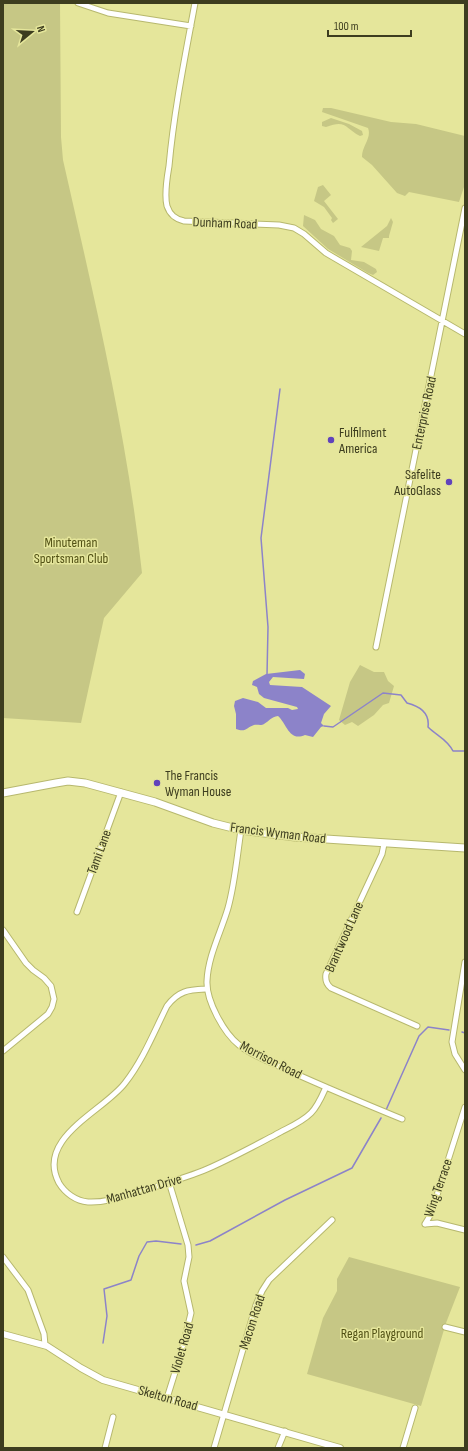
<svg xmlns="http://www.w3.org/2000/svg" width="468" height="1451" font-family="'Sofia Sans Condensed',sans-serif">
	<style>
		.green { fill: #c6c785 }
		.water { fill: #8c83c9 }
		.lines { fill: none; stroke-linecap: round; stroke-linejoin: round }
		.stream { stroke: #8c83c9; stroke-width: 1.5 }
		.minor-casing { stroke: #b7b86e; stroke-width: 7 }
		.tertiary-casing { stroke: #b7b86e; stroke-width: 8 }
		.secondary-casing { stroke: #b7b86e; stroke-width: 9 }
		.minor { stroke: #fff; stroke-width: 5 }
		.tertiary { stroke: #fff; stroke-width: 6 }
		.secondary { stroke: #fff; stroke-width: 7 }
		.poi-dot { fill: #6043bb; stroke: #e5e69b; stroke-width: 1.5 }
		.labels { text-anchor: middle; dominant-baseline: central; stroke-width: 3; stroke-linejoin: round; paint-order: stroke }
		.street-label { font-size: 14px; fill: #3d3d1f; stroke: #e5e69b }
		.poi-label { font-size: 14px; fill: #3d3d1f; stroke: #e5e69b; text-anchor: start }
		.park-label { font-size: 14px; fill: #525115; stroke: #e5e69b }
	</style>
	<rect width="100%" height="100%" fill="#e5e69b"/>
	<path class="green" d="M3,3H60L61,137L63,160C94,297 127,434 142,573L104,618L81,723L3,718Z
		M323,108H331L391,122L416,124L465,136V184L459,202L409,192L405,196L397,193L372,165L362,157C362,146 372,138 368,128L322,112Z
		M331,118L349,124L362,131L363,135L360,136C345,128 346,119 326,127L322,126V122Z
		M323,185L331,195L324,201L338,219L333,223L331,220L332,218L324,207L314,201L318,187Z
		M304,215L315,220L321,229L334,236L340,245L350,248L352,251L351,260L364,262L376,269L377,272L373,275L368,273L328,249L303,226Z
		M391,218L393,222L389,236V238H383L379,251L361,247L387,226Z
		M360,665L374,672H384L388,681L394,686L389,703L383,705L374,715L358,726L352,722L345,725L339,720L350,682Z
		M349,1257L460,1287L446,1323L421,1406L307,1374L323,1318L337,1291V1279Z"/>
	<path class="water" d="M300,670L305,674L304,679L273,677L269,682L270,685L302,687L331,706L324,714L321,723L324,726L321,727L313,737L305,735C289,742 287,724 278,716C271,717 269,721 264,724C261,726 257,724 254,725C247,727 246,733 236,729V714L234,706L235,701L243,698L258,702L266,708H288L292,710L298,709L297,707L264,698L259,694L257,687L252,685L253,681L266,674Z"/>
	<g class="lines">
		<path class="stream" d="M267,675L268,627L261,538L280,389
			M324,726L333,727L383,693L401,695L407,703C419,706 430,712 428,727C437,736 447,739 453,751H465
			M462,1032L465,1033
			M386,1110L419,1036L428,1027L449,1030
			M196,1245L210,1241L285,1200L352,1168L381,1118
			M103,1343L107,1316L104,1289L131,1280L139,1256L147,1242L156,1241L181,1244"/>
		<defs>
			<path id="minor" d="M78,3L108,13L191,26
				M195,3C185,57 174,111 169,166C167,178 164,194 167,206C170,215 175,219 184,221L279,225L294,228L304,234L326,253L465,334
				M376,647L465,208
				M241,830C237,856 235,883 228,908C221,932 208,956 207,981C206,1001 224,1033 239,1045C252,1056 271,1062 287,1070C325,1087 363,1103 402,1119
				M384,844L382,854L326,974C325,980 326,984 331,988L417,1026
				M77,912L121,792
				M3,930L26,963L33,970L44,978L51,986L54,999L52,1007L48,1014L3,1051
				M465,962L452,1042L455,1054L465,1070
				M207,989C189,990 179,990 167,1006C154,1032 143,1060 125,1083C104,1111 35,1138 59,1183C65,1193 76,1201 88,1202C106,1203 124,1196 141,1191C163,1184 186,1178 207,1169C230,1159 252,1147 275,1135C287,1128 301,1123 311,1113C318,1106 322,1096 326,1087
				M425,1224L431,1214L465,1107
				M425,1224L437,1223L465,1230
				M3,1257L28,1290L44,1334L45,1345
				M445,1327L465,1332
				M167,1398L182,1350L191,1313L184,1281L189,1257L188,1245L169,1182
				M105,1448L113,1417
				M214,1448L256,1305L262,1291L269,1280L332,1220
				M278,1448L285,1431
				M403,1448L415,1408"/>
			<path id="tertiary" d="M3,1334L47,1346L81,1368L103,1380L340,1448"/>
			<path id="secondary" d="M3,793L56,783L68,781L85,783L155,802L213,823L241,830L295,837L465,848"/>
		</defs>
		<use href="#minor" class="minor-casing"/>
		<use href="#tertiary" class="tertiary-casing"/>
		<use href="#secondary" class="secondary-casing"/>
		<use href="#minor" class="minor"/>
		<use href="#tertiary" class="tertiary"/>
		<use href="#secondary" class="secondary"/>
	</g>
	<g class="poi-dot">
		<circle cx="331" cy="440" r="4"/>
		<circle cx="449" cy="482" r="4"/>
		<circle cx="157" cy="783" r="4"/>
	</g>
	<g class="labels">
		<g class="street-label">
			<text transform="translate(225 223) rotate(2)">Dunham Road</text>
			<text transform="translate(424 413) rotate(-78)">Enterprise Road</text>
			<text transform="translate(278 833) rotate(7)">Francis Wyman Road</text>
			<text transform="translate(99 852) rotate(-70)">Tami Lane</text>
			<text transform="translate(344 937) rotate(-66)">Brantwood Lane</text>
			<text transform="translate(271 1060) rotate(27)">Morrison Road</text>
			<text transform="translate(438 1188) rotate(-71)">Wing Terrace</text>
			<text transform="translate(144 1189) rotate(-16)">Manhattan Drive</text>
			<text transform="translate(252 1322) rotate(-72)">Macon Road</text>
			<text transform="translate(182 1348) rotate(-74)">Violet Road</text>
			<text transform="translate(168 1398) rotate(16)">Skelton Road</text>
		</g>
		<g class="poi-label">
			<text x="339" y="432">Fulfilment<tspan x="339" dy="16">America</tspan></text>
			<text x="441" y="474" text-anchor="end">Safelite<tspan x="441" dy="16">AutoGlass</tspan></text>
			<text x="165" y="775">The Francis<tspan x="165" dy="16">Wyman House</tspan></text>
		</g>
		<g class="park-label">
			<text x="71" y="542">Minuteman<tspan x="71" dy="16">Sportsman Club</tspan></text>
			<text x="382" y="1333">Regan Playground</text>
		</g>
	</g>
	<rect width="468" height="1451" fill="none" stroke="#3d3d1f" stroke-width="8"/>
	<g transform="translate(32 32) rotate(72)" stroke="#e5e69b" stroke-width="3" paint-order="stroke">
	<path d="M0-3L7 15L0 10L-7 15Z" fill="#3d3d1f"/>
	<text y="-6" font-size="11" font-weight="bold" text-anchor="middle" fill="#3d3d1f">N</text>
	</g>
	<path d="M328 30v6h83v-6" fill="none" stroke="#3d3d1f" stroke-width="2"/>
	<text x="334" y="30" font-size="12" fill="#3d3d1f" stroke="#e5e69b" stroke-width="3" paint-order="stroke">100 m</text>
</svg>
